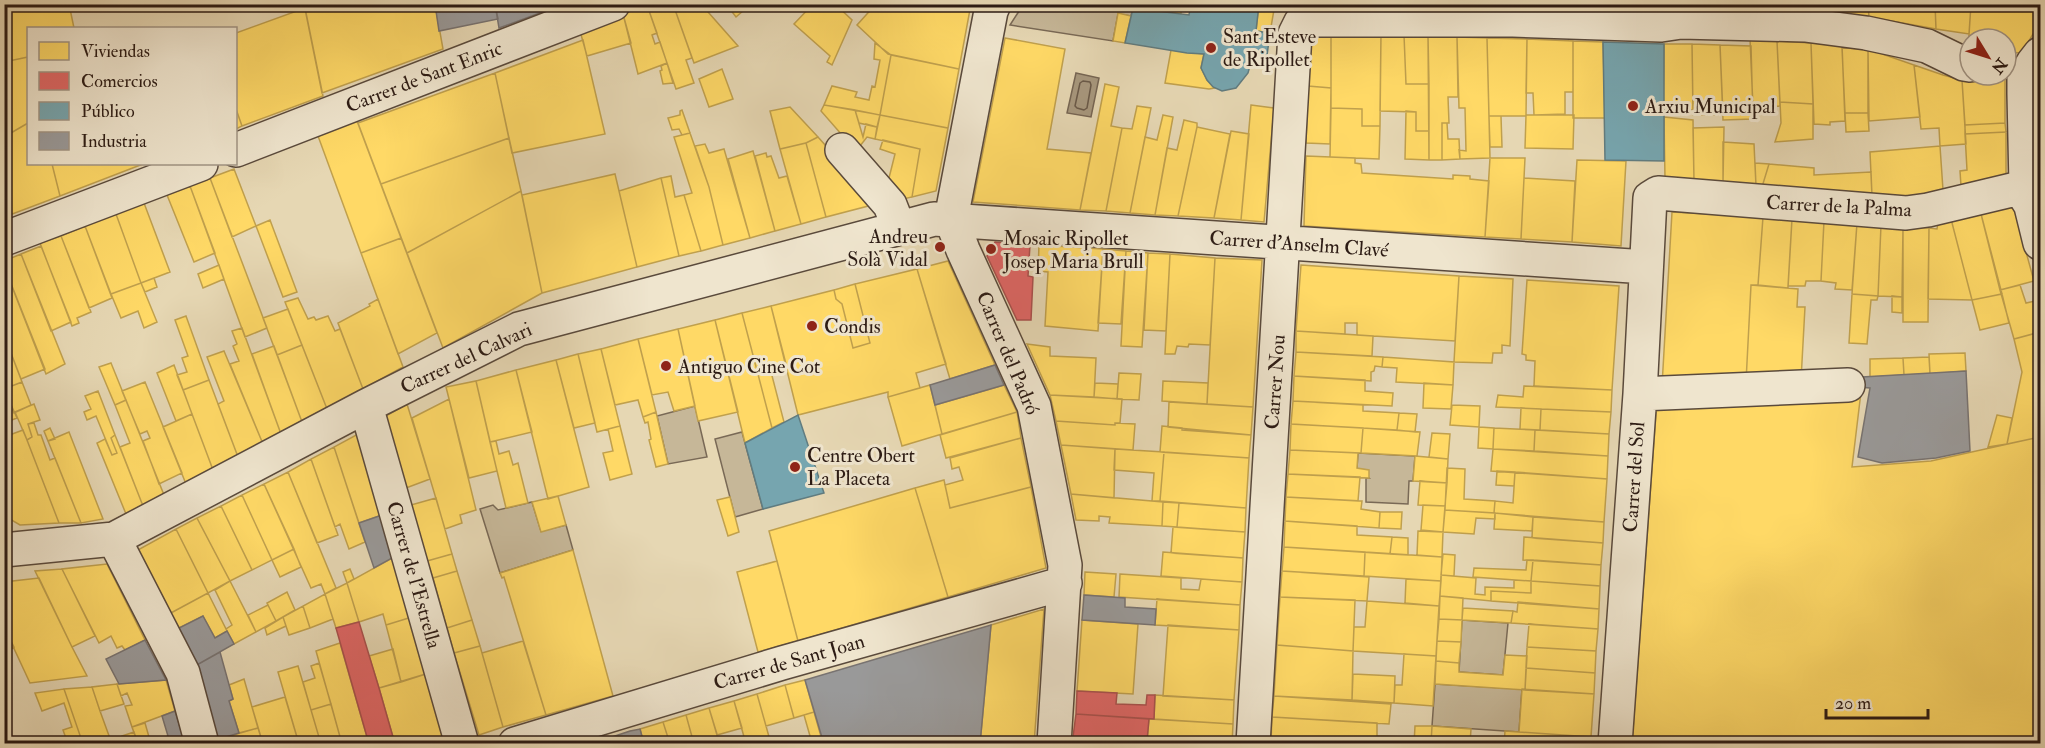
<svg xmlns="http://www.w3.org/2000/svg" width="2045" height="748" font-family="'IM FELL Double Pica',serif">
	<style>
		.green { fill: #c6b798; stroke: #796956; stroke-width: 1.5 }
		.water { fill: #a7977d; stroke: #766553; stroke-width: 1.5 }
		.homes { fill: #ffd966; stroke: #c0a04d; stroke-width: 1.5 }
		.shops { fill: #e06666; stroke: #aa504d; stroke-width: 1.5 }
		.public { fill: #76a5af; stroke: #607c80; stroke-width: 1.5 }
		.industry { fill: #999; stroke: #787371; stroke-width: 1.5 }
		.lines { fill: none; stroke-linecap: round; stroke-linejoin: round }
		.shore { stroke: #6a5948; stroke-width: 1.5 }
		.minor-casing { stroke: #5a4a3c; stroke-width: 36 }
		.minor { stroke: #efe5ce; stroke-width: 33 }
		.poi-dot { fill: #8f2418; stroke: #efe5ce; stroke-width: 2 }
		.labels { text-anchor: middle; dominant-baseline: central; stroke-width: 6; stroke-linejoin: round; paint-order: stroke }
		.poi-label { font-size: 20px; fill: #2c1b14; stroke: #efe5ce; text-anchor: start }
		.street-label { font-size: 20px; fill: #2c1b14; stroke: #efe5ce }
	</style>
	<rect width="100%" height="100%" fill="#e6d7b3"/>
	<filter id="stains"><feTurbulence type="fractalNoise" baseFrequency=".00333" numOctaves="4"/><feColorMatrix values="0 0 0 0 .2 0 0 0 0 .09 0 0 0 0 .02 0 0 0 .5 -.17"/></filter>
	<radialGradient id="worn" r=".72"><stop offset=".6" stop-color="#630" stop-opacity="0"/><stop offset="1" stop-color="#630" stop-opacity=".3"/></radialGradient>
	<path class="green" d="M1138,4L1140,9L1133,8L1131,16L1118,14L1113,41L1010,25L1023,5Z
		M695,406L707,457L668,464L657,416Z
		M742,432L763,509L735,517L715,439Z
		M1358,453L1415,456L1413,481H1409L1408,504L1366,502V478H1369L1357,468Z
		M532,502L541,531L566,525L573,550L500,573L480,509L493,505L498,510Z
		M1462,620L1508,623L1503,675L1459,672Z
		M1435,684L1522,689L1519,732L1432,726Z"/>
	<path class="water" d="M1076,73L1099,78L1091,117L1067,113Z"/>
	<path class="homes" d="M4,4H69L74,28H28V57L4,62Z
		M304,4H435L443,49L322,93Z
		M673,4H701L738,46L694,63Z
		M673,4L692,58L686,60L694,83L676,89L647,5Z
		M726,4H751L736,17Z
		M813,4H835L852,20L832,65L827,62L830,56L794,24Z
		M876,4H971L959,69L888,54L857,25Z
		M1138,4H1155L1157,11L1140,9Z
		M1155,4H1181V14L1157,11Z
		M1259,4H1275L1270,33L1256,31Z
		M1644,4H1677L1668,10Z
		M1787,4V9L1699,5Z
		M1817,4H1868L1869,17L1818,13Z
		M1868,4H1935L1936,29L1869,17Z
		M1935,4H1971L1969,34L1936,29Z
		M1971,4H2040V22L2022,53L2006,52V39H1970V51H1968Z
		M647,5L657,33L652,35L655,44L660,42L667,63L638,74L623,14Z
		M305,8L323,96L242,126L236,109V33Z
		M1118,13L1131,16L1125,43L1113,41Z
		M623,14L631,43L587,56L580,31Z
		M1319,32H1331V88L1308,86L1309,43Z
		M1331,32L1381,34L1380,126H1362V109L1331,108Z
		M1381,34L1404,35L1406,84H1429V131H1416V112L1380,111Z
		M1404,35L1428,36L1429,84H1406Z
		M1428,36L1457,37L1458,97H1448L1449,123H1442V160H1429Z
		M1457,37L1487,38L1490,158L1460,159L1459,150L1466,151L1465,108H1459Z
		M1005,38L1065,49L1047,149L1091,153L1080,210L973,202Z
		M1487,38L1527,39L1526,116H1489Z
		M1527,39L1573,41V92H1565V114L1534,115L1533,93H1526Z
		M1750,39L1777,41L1780,106L1753,107Z
		M583,40L605,134L512,153L495,73Z
		M1573,41L1603,42L1605,118H1573Z
		M1777,41L1811,43L1813,104L1780,102Z
		M875,43L891,55L880,115L824,105L832,86L857,92L855,97L869,100L872,86L875,87L880,60L874,59Z
		M1811,43L1842,45L1845,121L1830,122V125L1814,124Z
		M1664,44H1692L1693,110L1663,108Z
		M1692,44L1720,45L1723,115H1693Z
		M1720,45L1751,46L1753,119L1723,120Z
		M1842,48L1868,49V113H1845Z
		M1868,49L1914,65L1920,117L1869,121Z
		M1171,50L1204,54L1201,68L1207,80L1215,88L1209,89L1165,83Z
		M891,55L959,69L948,128L880,115Z
		M28,57V123L4,137V62Z
		M667,63L673,83L663,84L660,71L662,70L661,66Z
		M1914,65L1943,75L1962,80L1966,144L1940,146L1939,128L1921,129Z
		M722,69L733,99L709,107L699,79Z
		M495,73L509,138L381,184L358,123Z
		M2005,76V123L1965,125L1962,80Z
		M1105,84L1119,87L1111,126L1122,128L1106,211L1080,210Z
		M1308,86L1331,88L1330,144L1306,143Z
		M1780,102L1813,104V139L1775,142L1781,123Z
		M824,105L855,110L863,137L866,124L877,127L875,139L867,137L856,151L821,111Z
		M1251,105L1274,108L1264,222L1241,220Z
		M1137,106L1151,108L1130,213L1106,211L1122,128L1132,129Z
		M790,107L818,137L806,143L780,149L770,111Z
		M1331,108L1362,109V126H1380L1379,159L1330,157Z
		M236,109L242,126L236,129Z
		M682,110L690,133L682,135L679,129L672,130L668,118L680,115V111Z
		M855,110L880,115L877,127L859,123Z
		M1406,111L1416,112V131H1429V160L1405,159Z
		M1845,113H1868L1869,131L1846,132Z
		M880,115L948,128L936,191L912,197L920,149L875,139Z
		M1163,115L1173,117L1155,215L1130,213L1145,137L1157,140Z
		M1526,115H1574L1573,149L1525,148Z
		M1489,116H1501L1502,147H1490Z
		M1664,117L1693,120L1694,181L1665,179Z
		M1184,120L1197,123V127L1178,216L1155,215L1167,148L1177,150Z
		M357,121L401,238L361,253L318,136Z
		M28,123V164H52L60,196L7,216L4,205V137Z
		M1442,123H1447L1448,139H1459L1460,159L1442,160Z
		M2005,123L2006,132L1965,134V125Z
		M1197,127L1230,134L1214,218L1178,216Z
		M1724,127L1723,183L1694,181L1693,128Z
		M1231,131L1249,134L1241,220L1214,218Z
		M2006,132V177L1961,186L1960,171L1967,170L1965,134Z
		M690,133L709,187L723,245L701,251L684,195L692,193L674,137Z
		M818,137L874,200L872,205L826,217L806,143Z
		M509,138L521,191L407,253L381,184Z
		M883,140L920,149L912,197L899,200L883,176L889,178L895,154L880,149Z
		M1723,142L1754,144L1756,186L1723,183Z
		M806,143L826,217L801,224L780,149Z
		M705,144L709,153L724,149L750,238L723,245L709,187L695,146Z
		M1940,146L1943,190L1909,199L1872,196L1870,152Z
		M753,151L775,231L750,238L728,159Z
		M766,153L767,157L771,156L779,178L787,176L801,224L775,231L755,156Z
		M1306,156L1355,158V163L1361,164L1362,173L1453,179V175L1470,176V179L1489,181L1485,237L1304,226Z
		M1490,158H1525L1521,239L1485,237Z
		M1577,160L1626,161L1621,246L1572,242Z
		M1755,163L1769,164L1762,187L1756,186Z
		M52,164H143L60,196Z
		M1769,164L1814,168V175L1871,172L1872,196L1762,187Z
		M234,169L256,226L232,237L210,178Z
		M615,174L637,267L542,293L522,195Z
		M671,176L675,197L684,195L701,251L679,256L661,178Z
		M210,178L267,328L245,337L190,186Z
		M661,178L679,256L637,267L619,191Z
		M1524,178L1575,181L1572,242L1521,239Z
		M190,186L215,253L194,262L167,195Z
		M521,191L542,293L443,348L407,253Z
		M2012,201L2034,281L2000,290L1980,210Z
		M144,203L170,272L141,283L116,214Z
		M1980,210L2002,294L1972,300L1951,219Z
		M1672,212L1763,217L1758,285H1751L1746,382L1662,386Z
		M116,214L141,283L111,294L85,226Z
		M1763,217L1792,219L1788,288L1758,285Z
		M1792,219L1824,221L1821,281H1806L1805,286H1788Z
		M1951,219L1972,300L1928,299L1929,228L1937,229L1938,223Z
		M270,220L297,292L283,297L256,226Z
		M1824,221L1857,223L1852,290L1835,289L1836,283L1821,281Z
		M1857,223L1881,225L1878,296L1852,294Z
		M1881,225L1903,226L1902,297L1878,296Z
		M85,226L112,298L89,308L61,236Z
		M1903,226L1929,228L1928,322H1903Z
		M61,236L91,312L77,318L79,323L72,326L40,243Z
		M401,238L437,333L398,354L361,253Z
		M1039,245L1103,249L1098,331L1045,326L1048,272L1038,271Z
		M41,246L71,322L51,331L21,254Z
		M1103,249L1126,251L1121,324L1098,323Z
		M1126,251L1148,253L1142,347L1121,346Z
		M1148,253L1170,254L1166,331L1144,330Z
		M21,254L65,364L46,374L4,266V261Z
		M1170,254L1215,258L1210,345L1189,344L1188,347L1177,346L1175,354H1165Z
		M1215,258L1262,260L1253,407L1207,404Z
		M948,261L995,365L950,379L917,269Z
		M219,265L224,279L203,288L198,274Z
		M1301,265L1459,276L1455,341L1357,335V323H1345V334L1296,331Z
		M4,266L45,369L21,379L4,335Z
		M917,269L946,364L916,373L920,388L888,397V392L798,415L771,306L834,290L836,299L842,304L853,348L870,343L855,284Z
		M1459,276L1513,279L1510,346L1502,345V353H1493L1492,363L1454,362Z
		M154,278L157,287L145,292L141,283Z
		M1527,280L1619,286L1612,390L1534,386L1535,361L1526,360V355L1522,354Z
		M141,283L157,322L144,328L138,311L121,318L111,294Z
		M855,284L870,343L853,348L842,304L836,299L834,290Z
		M1751,285L1798,289L1797,307H1805L1801,380L1746,382Z
		M2020,285L2026,303L2039,300L2040,332L2014,339L2000,290Z
		M1852,294L1878,296L1877,300H1871L1867,344L1849,343Z
		M2002,294L2009,323L1980,330L1972,300Z
		M1892,296L1902,297V313L1892,312Z
		M298,298L308,319L314,317L316,320L328,316L335,331L340,329L363,389L327,409L285,302Z
		M378,299L403,367L363,389L338,323L370,306L369,304Z
		M771,306L786,364L770,368L784,422L772,428L742,313Z
		M288,309L302,345L277,355L263,318Z
		M742,313L772,428L745,443L715,320Z
		M186,316L209,380L183,390L177,375L187,372L182,358L188,356L175,320Z
		M715,320L738,412L698,421L678,329Z
		M242,328L281,434L263,444L230,364L239,361L233,346L237,344L232,331Z
		M678,329L695,406L674,411L668,392L652,395L638,339Z
		M1296,331L1373,336L1372,356L1296,352Z
		M2040,332V437L2007,444L2022,372L2014,339Z
		M4,335L22,382L4,389Z
		M638,339L656,412L643,417L638,400L615,405L601,349Z
		M1027,344L1050,347V356L1096,358L1094,397L1050,395Z
		M302,345L327,409L302,422L277,355Z
		M274,346L302,422L281,434L252,354Z
		M601,349L620,426L597,432L578,354Z
		M224,351L263,444L238,457L218,404L224,401L207,357Z
		M1296,352L1383,357L1382,367L1375,366L1374,371L1371,372V381L1294,376Z
		M1965,353L1966,371L1930,374L1929,354Z
		M578,354L595,423L574,428L556,360Z
		M1383,357L1454,362L1453,385L1396,382L1397,368L1382,367Z
		M1929,357L1930,374L1904,375L1903,358Z
		M1903,358L1904,375L1870,377V359Z
		M556,360L589,487L548,499L516,370Z
		M111,363L126,400L115,405L99,367Z
		M174,365L192,414L176,421L157,373Z
		M516,370L532,432L490,442L476,381Z
		M1119,373L1141,374L1139,400L1117,399Z
		M1294,376L1365,380V391L1393,393L1392,406L1293,401Z
		M209,380L238,457L213,470L183,390Z
		M476,381L497,471L469,478L446,387Z
		M1163,381L1208,383L1207,404L1162,401Z
		M22,382L31,405L14,413L4,389Z
		M145,382L182,473L159,484L143,441L150,438L147,431L140,434L122,391Z
		M1095,383L1118,384L1117,399L1094,397Z
		M1424,383L1453,385L1451,409L1423,408Z
		M930,385L942,434L902,446L888,397Z
		M1004,385L1017,412L942,434L935,405Z
		M1524,386L1612,390L1611,412L1496,407L1498,395L1523,397Z
		M4,389L17,418L4,423Z
		M98,391L115,435L111,438L117,453L112,455L96,416L87,420L84,412L91,409L85,396Z
		M1861,392L1852,467L1931,461L2040,437V744H1632L1657,400Z
		M1050,395L1122,399L1120,423H1115V425L1056,421Z
		M449,399L476,510L460,515L462,523L445,529L412,418Z
		M126,400L164,495L143,506L120,447L130,443L115,405Z
		M1293,401L1363,405V411L1399,413L1397,430L1291,424Z
		M1169,402L1253,407L1251,435L1168,427Z
		M34,404L40,420L28,424L32,437L27,440L15,412Z
		M407,404L430,479L406,488L384,417Z
		M1452,405L1480,406L1479,427L1450,425Z
		M1521,408L1541,409L1540,430L1520,429Z
		M1541,409L1611,412L1609,434L1540,430Z
		M656,412L668,464L656,467L649,440L651,439L648,422L645,423L643,417Z
		M1017,412L1021,438L946,458L940,435Z
		M1399,413L1417,414L1415,432L1397,430Z
		M192,414L213,470L186,484L163,427Z
		M1997,415L2012,418L2007,444L1988,447Z
		M1056,421L1115,425V423L1135,424L1133,450L1061,445Z
		M34,423L38,435H41L50,460L55,458L81,523H59L27,440L32,437L28,424Z
		M1291,424L1363,428L1361,453L1290,450Z
		M620,426L632,474L610,480L603,453L613,451L608,429Z
		M1162,426L1182,428V430L1251,435L1249,458L1160,452Z
		M1479,427L1494,428L1493,449L1478,448Z
		M50,428L55,439L48,441L44,431Z
		M1363,428L1420,432L1417,456L1361,453Z
		M1494,428L1535,430L1534,451L1493,449Z
		M23,430L27,440L59,523L20,525L8,518L4,510V437Z
		M1535,430L1609,434L1608,456L1534,451Z
		M69,432L103,519L81,523L48,441Z
		M1432,433L1450,434L1448,459L1429,457Z
		M358,434L382,515L359,523L334,447Z
		M115,435L143,506L126,514L97,443L105,439L112,455L117,453L111,438Z
		M1021,438L1031,487L950,508L945,485L963,480L959,467L952,469L950,458Z
		M496,441L499,454L509,451L513,465L518,463L528,503L506,508L490,442Z
		M1061,445L1115,449L1114,498L1071,494Z
		M334,447L365,542L349,549L340,524L335,527L311,459Z
		M1115,449L1164,452L1160,501H1152L1154,473L1114,470Z
		M1493,449L1608,456L1607,479L1491,471Z
		M1290,450L1358,453L1357,468L1369,470V478L1288,474Z
		M1164,452L1249,458L1246,508L1160,501Z
		M1415,456L1448,459L1447,483L1413,481Z
		M311,459L338,535L317,543L288,472Z
		M1447,468L1465,469L1464,499L1495,501L1494,513L1445,510Z
		M1497,471L1515,472L1514,486L1496,485Z
		M288,472L336,588L325,594L321,584L311,588L264,484Z
		M1515,472L1607,479L1604,522L1494,513L1495,501L1513,503Z
		M1288,474L1360,477L1358,501L1286,497Z
		M944,480L950,508L1031,487L1046,568L948,597L915,488Z
		M1420,481L1447,483L1445,506L1418,505Z
		M264,484L294,549L272,560L242,495Z
		M915,488L948,597L798,641L769,531Z
		M1071,494L1163,502L1162,526L1109,523L1110,517L1099,516V521L1076,520Z
		M242,495L272,560L252,570L221,506Z
		M558,496L566,525L541,532L532,502Z
		M730,497L739,532L728,536L717,500Z
		M1286,497L1362,501L1361,509L1380,512L1379,528L1285,521Z
		M436,498L452,554L427,561L411,505Z
		M1163,502L1179,503L1177,527L1162,526Z
		M1179,503L1246,508L1245,532L1177,527Z
		M1423,505L1445,506L1443,532L1421,530Z
		M221,506L252,570L230,581L197,518Z
		M1445,510L1495,513V519L1476,518L1474,534L1443,532Z
		M1380,512H1402L1401,529L1379,528Z
		M1495,513L1533,517L1532,531L1494,529Z
		M1533,517L1604,522L1603,543L1532,538Z
		M197,518L230,581L208,593L176,529Z
		M1285,521L1357,526V535L1392,537L1390,554L1284,547Z
		M1173,527L1245,532L1243,558L1171,553Z
		M176,529L208,593L169,614L136,551Z
		M1418,531L1443,532L1442,557L1417,555Z
		M1392,537L1408,538V555L1390,554Z
		M1524,537L1603,543L1601,565L1523,560Z
		M1284,547L1365,552L1364,576L1282,571Z
		M294,549L301,567L280,577L272,560Z
		M573,550L613,696L546,715L504,577L502,578L500,573Z
		M1163,552L1243,558L1242,582L1161,576Z
		M1365,552L1442,557L1441,581L1364,576Z
		M452,554L457,571L433,578L427,561Z
		M1443,554L1455,555L1454,576L1441,575Z
		M394,557L412,617L386,625L383,614L359,622L347,583Z
		M1527,560H1533L1531,581L1473,577L1474,568L1526,570Z
		M1533,560L1601,565L1600,586L1531,581Z
		M777,561L798,641L758,652L737,572Z
		M107,564L145,640L125,650L122,646L117,648L111,636L99,643L62,569Z
		M62,569L95,636L72,647L35,571Z
		M350,569L354,579L347,583L343,572Z
		M457,571L472,620L447,628L433,578Z
		M1282,571L1369,577L1367,601L1280,597Z
		M1085,572L1116,574L1114,597L1084,595Z
		M1120,574L1181,578V589L1199,590L1201,579L1242,582L1240,605L1119,597Z
		M1441,575L1476,578L1475,594L1485,595V587L1514,588V580L1531,581V593L1491,591V601L1440,596Z
		M39,578L72,647L87,676L30,683L4,627V582Z
		M1406,579L1441,581L1439,606L1405,603Z
		M230,581L256,632L234,644L226,629L232,625L215,590Z
		M1531,581L1600,586L1599,609L1491,601V591L1531,593Z
		M347,583L359,622L336,628L325,594Z
		M287,592L295,610L276,621L267,603Z
		M208,593L227,631L215,638L203,616L177,629L169,614Z
		M325,594L333,619L310,628L303,606Z
		M1440,596L1463,598L1462,620L1439,619Z
		M1280,597L1355,600L1353,651L1277,645Z
		M1157,599L1240,605L1239,630L1155,625Z
		M1367,601L1439,606L1436,656L1353,651L1354,627H1365Z
		M1518,602L1599,609L1598,629L1511,623L1513,611L1517,612Z
		M268,605L276,621L256,632L248,615Z
		M303,606L310,628L289,635L283,617Z
		M1463,608L1513,611L1511,623L1462,620Z
		M1044,609L1034,744H980L991,625Z
		M283,617L286,626L267,635L265,628Z
		M412,617L429,673L401,682L386,625Z
		M1439,619L1462,620L1461,642L1437,641Z
		M472,620L480,646L454,653L447,628Z
		M1082,620L1138,624L1133,694L1077,691Z
		M1529,624L1598,629L1596,651L1527,647Z
		M1168,625L1239,630L1234,700L1163,696Z
		M4,627L14,647L4,651Z
		M523,641L546,715L503,727L482,653Z
		M1437,641L1461,642L1459,663L1436,661Z
		M340,643L369,744H342L316,651Z
		M1277,645L1353,651L1352,700L1274,696Z
		M480,646L503,727L479,735L454,653Z
		M1527,647L1596,651L1595,673L1526,668Z
		M393,649L401,682L379,688L369,656Z
		M1404,654L1436,656L1433,706L1394,703L1395,685H1402Z
		M1505,655L1527,656L1525,690L1435,684L1436,661L1459,663V672L1503,675Z
		M319,663L331,704L311,710L303,682L315,678L311,666Z
		M298,666L311,710L321,744H299L278,672Z
		M1526,668L1595,673L1594,694L1525,690Z
		M429,673L447,744H395L379,688Z
		M1353,674L1395,676L1394,703L1352,700Z
		M244,679L258,728L239,733L229,701L233,699L229,685Z
		M166,680L175,711L132,727L125,706L132,705L127,693L121,696L117,684Z
		M805,680L814,712L794,718L785,685Z
		M117,684L124,704L100,711L92,687Z
		M785,685L794,718L766,726L757,694Z
		M92,687L100,711L112,744H83L64,689Z
		M64,689L83,744H68L63,730L72,727L64,703L42,711L35,693Z
		M1522,689L1594,694L1591,737L1519,732Z
		M757,694L766,726L771,744H746L734,701Z
		M1155,695L1234,700L1233,724L1154,719Z
		M1274,696L1391,704L1389,724L1272,717Z
		M285,697L299,744H263L252,707Z
		M734,701L742,728L717,735L709,708Z
		M331,704L342,744H321L311,710Z
		M709,708L720,744H694L686,715Z
		M814,712L822,740L812,743L804,715Z
		M686,715L694,744H670L663,722Z
		M1272,717L1377,723V736L1404,737V744H1308L1271,741Z
		M1149,719L1233,724L1232,744L1147,741Z
		M663,722L670,744H644L640,729Z
		M145,723L151,744H138L132,727Z
		M1415,726H1432L1431,744H1414Z
		M1432,726L1471,729L1470,744H1431Z
		M258,728L263,744H217L216,740Z
		M1505,731L1591,737V744H1504Z
		M134,732L138,744H124L122,736Z
		M1486,738L1504,739V744H1486Z"/>
	<path class="shops" d="M995,242L1030,245L1028,276L1033,277L1031,320H1017L987,256Z
		M359,622L379,688L395,744H369L336,628Z
		M1077,691L1117,693L1116,704L1146,705L1147,695H1155L1154,719L1076,714Z
		M1076,714L1149,719L1147,741L1073,737Z
		M1073,737L1147,741V744H1073Z
		M1147,741L1194,744H1147Z"/>
	<path class="public" d="M1191,4H1259L1256,31L1270,33L1266,63L1251,62L1248,73L1236,88L1222,91L1213,87L1207,80L1201,68L1204,54L1187,53L1125,43L1133,8L1189,15Z
		M1603,42L1664,44V161L1605,160Z
		M798,415L824,493L763,509L745,443Z"/>
	<path class="industry" d="M435,4H495L498,19L439,31Z
		M495,4H556V7L499,28Z
		M995,365L1004,385L935,405L930,385Z
		M1966,371L1970,451L1936,458L1882,463L1858,457L1870,388L1859,387L1862,377Z
		M382,515L394,557L374,568L359,523Z
		M1084,595L1125,598V607L1156,609L1155,625L1082,620Z
		M203,616L215,638L227,631L234,644L195,666L177,629Z
		M991,625L980,744H860L823,741L805,680Z
		M145,640L166,680L119,684L106,659Z
		M220,652L233,699L229,701L239,733L216,740L195,666Z
		M175,711L185,743L160,744L159,740L168,736L162,716Z
		M640,729L644,744H591L630,731Z"/>
	<g class="lines">
		<path class="shore" d="M1083,81L1090,82L1091,85L1087,108L1084,110L1077,108L1075,106L1080,83Z"/>
		<defs>
			<path id="minor" d="M994,4L991,11L951,219L963,250L1034,406L1065,565L1054,744
				M2040,54L2033,63L2024,78V94L2026,186L2040,243
				M236,150L613,4
				M842,150L890,205L899,228
				M4,239L201,164
				M1640,394L1848,385
				M366,406L462,744
				M114,539L183,673L202,744
				M4,550L114,539L366,406L519,329L934,219L1646,267
				M515,744L782,663L1065,583
				M1253,744L1295,34L1301,22L1315,20H1513L1661,25L1681,22L1805,25L1866,33L1927,46L1964,64L1970,65
				M1615,744L1640,394L1650,198L1658,193L1906,213L1928,210L2020,188L2030,204"/>
		</defs>
		<use href="#minor" class="minor-casing"/>
		<use href="#minor" class="minor"/>
	</g>
	<g class="poi-dot">
		<circle cx="1211" cy="48" r="6"/>
		<circle cx="1633" cy="106" r="6"/>
		<circle cx="940" cy="247" r="6"/>
		<circle cx="991" cy="249" r="6"/>
		<circle cx="812" cy="326" r="6"/>
		<circle cx="666" cy="366" r="6"/>
		<circle cx="795" cy="467" r="6"/>
	</g>
	<g class="labels">
		<g class="poi-label">
			<text x="1223" y="36">Sant Esteve<tspan x="1223" dy="23">de Ripollet</tspan></text>
			<text x="1645" y="106">Arxiu Municipal</text>
			<text x="928" y="236" text-anchor="end">Andreu<tspan x="928" dy="23">Solà Vidal</tspan></text>
			<text x="1003" y="238">Mosaic Ripollet<tspan x="1003" dy="23">Josep Maria Brull</tspan></text>
			<text x="824" y="326">Condis</text>
			<text x="678" y="366">Antiguo Cine Cot</text>
			<text x="807" y="455">Centre Obert<tspan x="807" dy="23">La Placeta</tspan></text>
		</g>
		<g class="street-label">
			<text transform="translate(424 77) rotate(-21)">Carrer de Sant Enric</text>
			<text transform="translate(1839 206) rotate(3)">Carrer de la Palma</text>
			<text transform="translate(1299 244) rotate(4)">Carrer d'Anselm Clavé</text>
			<text transform="translate(1008 353) rotate(67)">Carrer del Padró</text>
			<text transform="translate(466 358) rotate(-25)">Carrer del Calvari</text>
			<text transform="translate(1275 382) rotate(-86)">Carrer Nou</text>
			<text transform="translate(1634 477) rotate(-86)">Carrer del Sol</text>
			<text transform="translate(414 575) rotate(74)">Carrer de l'Estrella</text>
			<text transform="translate(789 662) rotate(-16)">Carrer de Sant Joan</text>
		</g>
	</g>
	<rect width="2045" height="748" fill="none" stroke="#e6d7b3" stroke-width="24"/>
	<rect x="6" y="6" width="2033" height="736" fill="none" stroke="#2c1b14" stroke-width="3"/>
	<rect x="12" y="12" width="2021" height="724" fill="none" stroke="#2c1b14" stroke-width="1.5"/>
	<rect x="27" y="27" width="210" height="138" fill="#efe5ce" stroke="#a19484" stroke-width="1.5"/>
	<rect x="39" y="42" width="30" height="18" fill="#ffd966" stroke="#a19484" stroke-width="1.5"/>
	<text x="81" y="57" font-size="18" fill="#2c1b14">Viviendas</text>
	<rect x="39" y="72" width="30" height="18" fill="#e06666" stroke="#a19484" stroke-width="1.5"/>
	<text x="81" y="87" font-size="18" fill="#2c1b14">Comercios</text>
	<rect x="39" y="102" width="30" height="18" fill="#76a5af" stroke="#a19484" stroke-width="1.5"/>
	<text x="81" y="117" font-size="18" fill="#2c1b14">Público</text>
	<rect x="39" y="132" width="30" height="18" fill="#999999" stroke="#a19484" stroke-width="1.5"/>
	<text x="81" y="147" font-size="18" fill="#2c1b14">Industria</text>
	<g transform="translate(1988 57) rotate(128)"><circle r="28" fill="#efe5ce" stroke="#a19484" stroke-width="1.5"/>
	<path d="M0-4.5L10 22L0 15L-10 22Z" fill="#8f2418"/>
	<text y="-9" font-size="16" font-weight="bold" text-anchor="middle" fill="#2c1b14">N</text>
	</g>
	<path d="M1826 709v9h102v-9" fill="none" stroke="#2c1b14" stroke-width="3"/>
	<text x="1835" y="709" font-size="18" fill="#2c1b14" stroke="#efe5ce" stroke-width="4.5" paint-order="stroke">20 m</text>
	<rect width="100%" height="100%" filter="url(#stains)"/>
	<rect width="100%" height="100%" fill="url(#worn)"/>
</svg>
